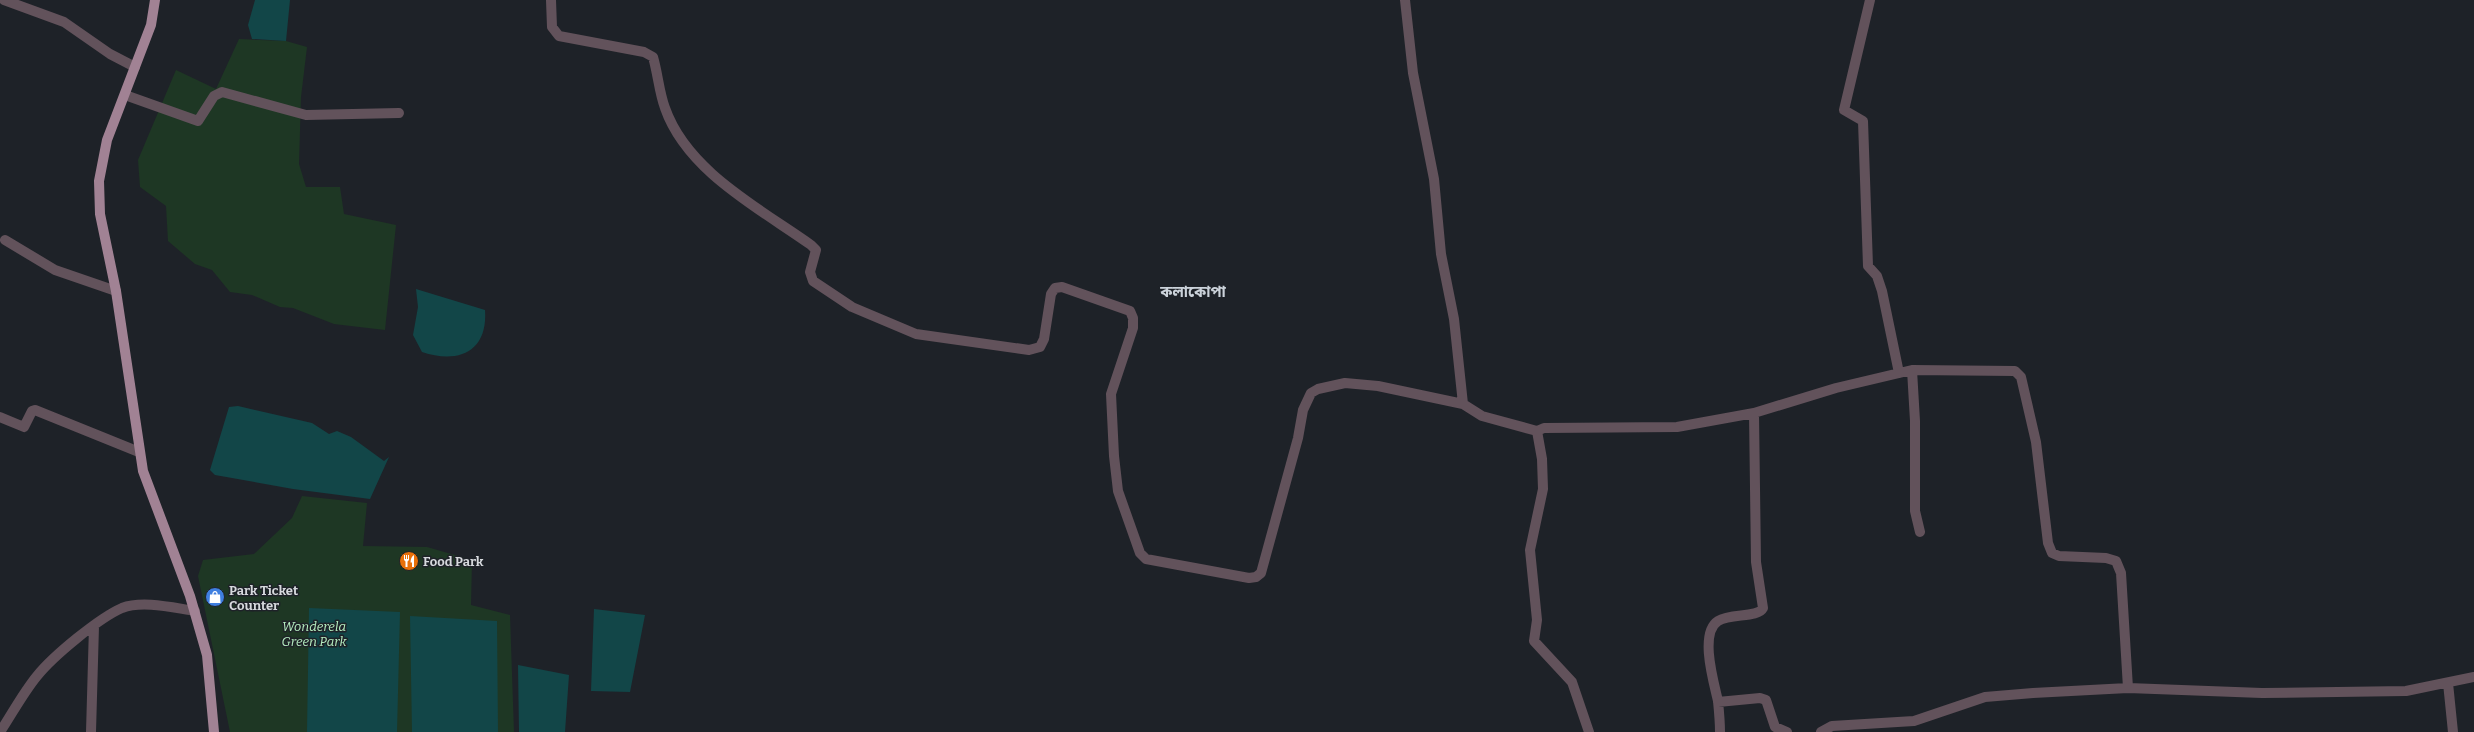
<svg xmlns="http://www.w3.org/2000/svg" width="2474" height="732" font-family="Bitter,'Noto Sans Bengali',serif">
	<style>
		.green { fill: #1e3724 }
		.water { fill: #124648 }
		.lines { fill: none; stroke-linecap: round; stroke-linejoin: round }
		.street { stroke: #62525b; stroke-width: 10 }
		.primary { stroke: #a18294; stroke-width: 10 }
		.labels { text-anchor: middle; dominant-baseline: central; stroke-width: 3; stroke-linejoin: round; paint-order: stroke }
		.poi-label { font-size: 13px; font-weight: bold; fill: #d6d9dd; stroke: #1e2228; text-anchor: start }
		.park-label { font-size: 13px; font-style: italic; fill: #b6eec1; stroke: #1e2228 }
		.quarter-label { font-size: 15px; font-weight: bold; fill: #cbd2da; stroke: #1e2228 }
	</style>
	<rect width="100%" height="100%" fill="#1e2228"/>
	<path class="green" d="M239,39L286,41L307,47L301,97L299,164L306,187H340L344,214L396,225L385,330L334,324L293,308L280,307L252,295L230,292L212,270L195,264L168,241L166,206L140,187L138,160L176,70L216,89Z
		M302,496L367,503L363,546L427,547L472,560L471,605L510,615L514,732H230L198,576L203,560L254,554L292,518Z"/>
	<path class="water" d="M255,0H290L286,41L252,39L248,25Z
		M416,289L485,310C488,352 458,364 422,352L413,335L418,307Z
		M238,406L312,423L329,434L337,431L351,437L384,461L389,457L370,499L293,489L215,475L210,470L229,407Z
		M309,608L400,612L397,732H307Z
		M594,609L645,615L630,692L591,691Z
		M410,616L497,621L498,732H412Z
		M518,665L569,675L565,732H519Z"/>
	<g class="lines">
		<path class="street" d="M4,0L64,22L110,54L135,67
			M551,0L552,27L559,36L644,52L653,57C658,74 659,92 665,108C687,171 759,208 811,245L816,250L810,272L813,281L852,307L916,334L1029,350L1040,347L1044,339L1051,294L1055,288L1062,287L1130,311L1133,318V328L1111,394L1114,456L1118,491L1140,553L1146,559L1249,578L1256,577L1261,573L1298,438L1303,410L1311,393L1318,389L1345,383L1378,386L1463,404
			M1405,0L1413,73L1434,179L1441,254L1454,319L1463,404L1482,416L1537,431L1542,459L1543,489L1530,550L1537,620L1534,641L1572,682L1589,732
			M1870,0L1844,110L1863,121L1868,266L1877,276L1882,291L1899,373
			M125,95L198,121L214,96L222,92L306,115L399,113
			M5,240L55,270L116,291
			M1912,370L1915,421V511L1920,532
			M1754,413L1836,388L1912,370L2015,371L2021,377L2036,442L2048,543L2052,553L2059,556L2106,558L2116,561L2121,573L2128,688
			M0,417L24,427L32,411L35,410L139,452
			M1537,431L1544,428L1677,427L1754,413L1756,562L1763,608C1758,618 1731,613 1718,621C1699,633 1714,683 1718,701C1719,711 1720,722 1720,732
			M2448,683L2453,732
			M1718,702L1760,698L1766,700L1775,727L1787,732
			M0,732C12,714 23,693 37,676C53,656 99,618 122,608C143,600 174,608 195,611
			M91,732L94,626
			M1821,732L1832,726L1914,721L1985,697L2033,693L2128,688L2262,693L2406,691L2474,677"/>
		<path class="primary" d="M155,0L151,25L107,140L99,181L100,214L116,291L143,471L190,596L207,655L214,732"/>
	</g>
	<defs>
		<symbol id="restaurant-disc" viewBox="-11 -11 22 22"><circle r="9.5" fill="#e8710a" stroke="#1e2228"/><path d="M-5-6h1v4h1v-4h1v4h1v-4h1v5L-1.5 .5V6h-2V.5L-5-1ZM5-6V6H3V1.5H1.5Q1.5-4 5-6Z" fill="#fff"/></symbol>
		<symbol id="shop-disc" viewBox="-11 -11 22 22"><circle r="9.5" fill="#3f7fe0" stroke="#1e2228"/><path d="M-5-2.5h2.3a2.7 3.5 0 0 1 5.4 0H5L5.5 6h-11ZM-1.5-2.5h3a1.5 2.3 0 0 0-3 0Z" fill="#fff"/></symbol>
	</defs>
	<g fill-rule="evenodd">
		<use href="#restaurant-disc" x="398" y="550" width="22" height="22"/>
		<use href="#shop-disc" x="204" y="586" width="22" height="22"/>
	</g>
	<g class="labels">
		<g class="poi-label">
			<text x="423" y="561">Food Park</text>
			<text x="229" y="590">Park Ticket<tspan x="229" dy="15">Counter</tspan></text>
		</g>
		<g class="park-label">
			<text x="314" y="626">Wonderela<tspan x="314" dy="15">Green Park</tspan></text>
		</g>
		<g class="quarter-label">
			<text x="1193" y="292">কলাকোপা</text>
		</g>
	</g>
</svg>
